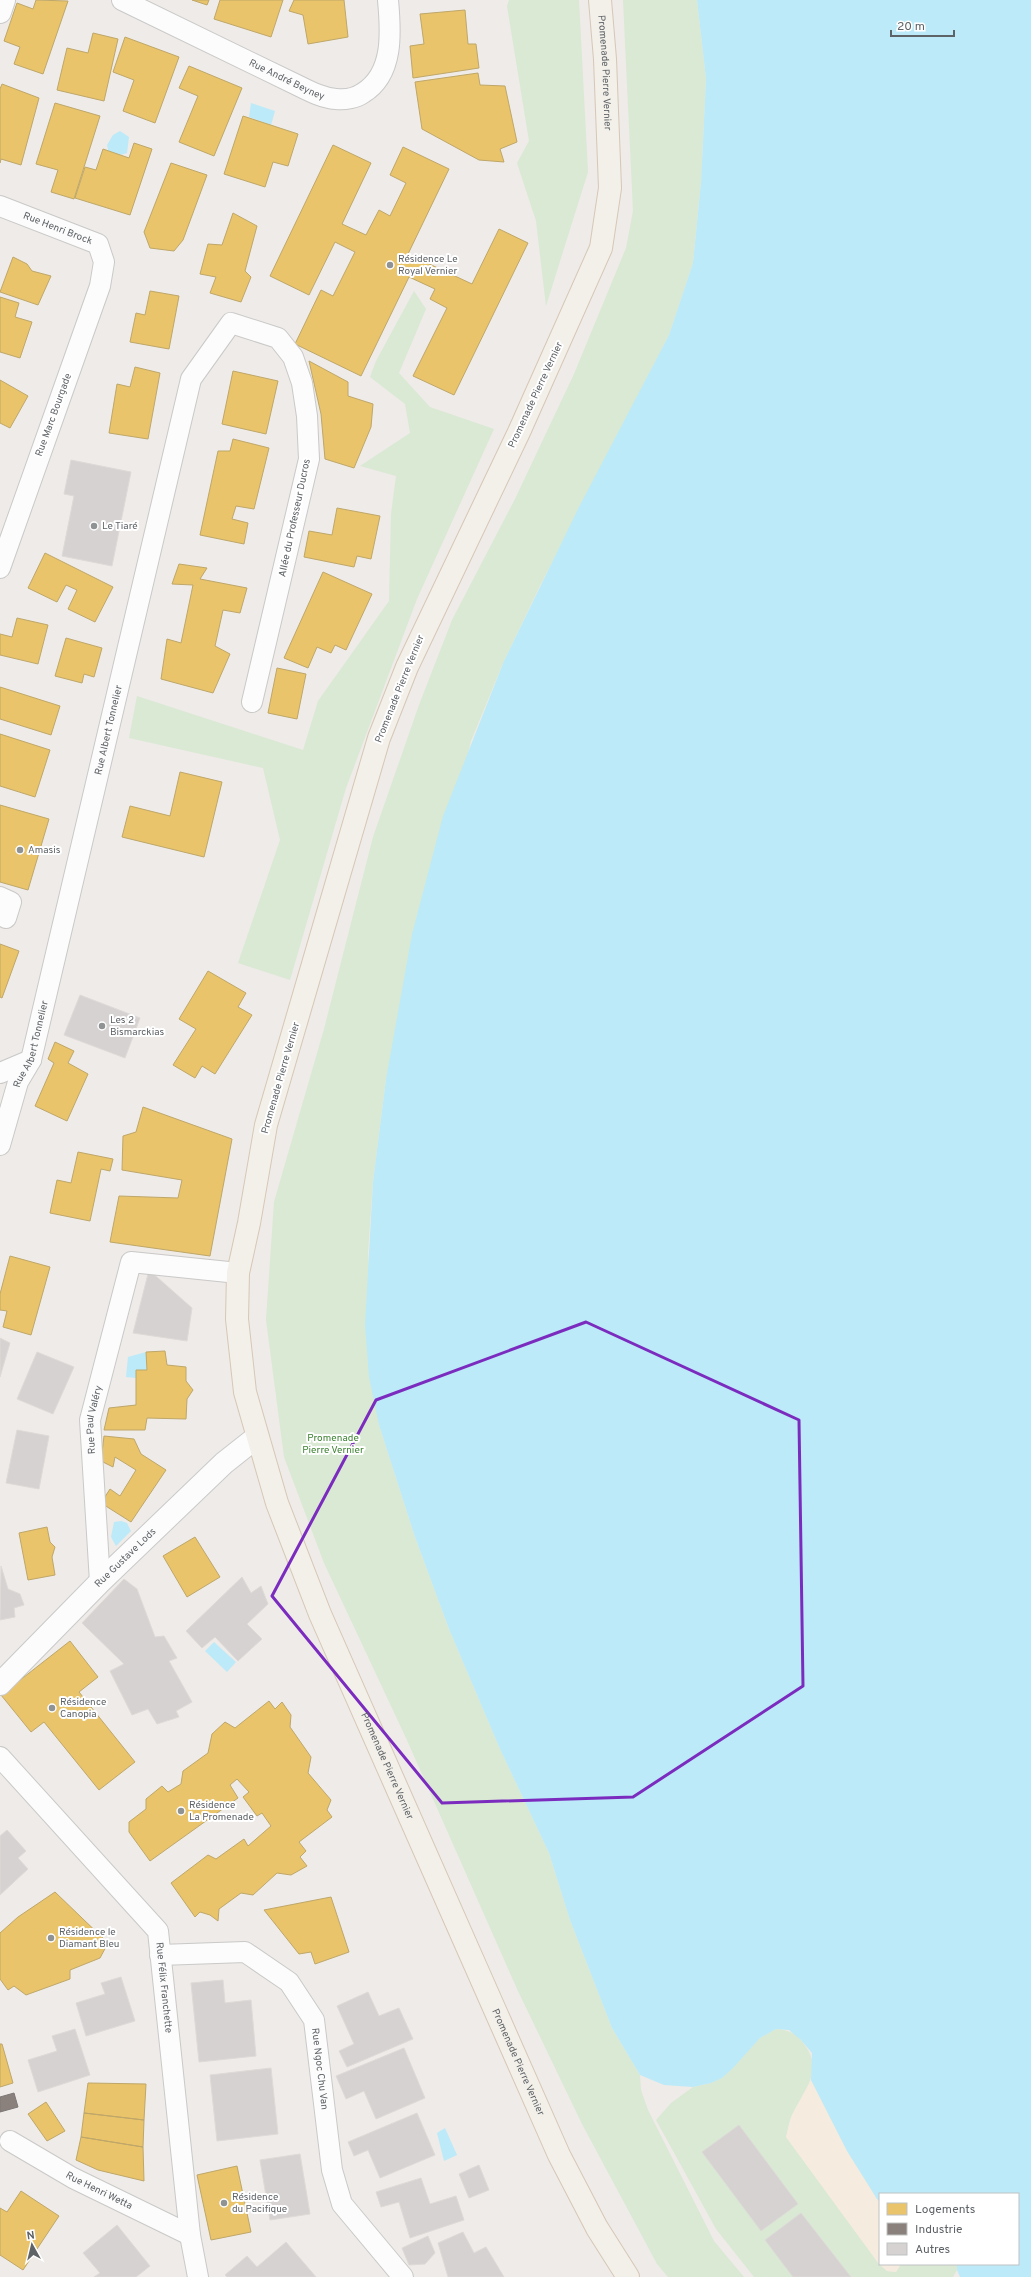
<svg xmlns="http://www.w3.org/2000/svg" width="1031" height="2277" font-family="Overpass,sans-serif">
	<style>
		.green { fill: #dae9d3 }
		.sand { fill: #f5ebde }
		.water { fill: #bceaf8 }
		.homes { fill: #e9c46a; stroke: #bfa769 }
		.industry { fill: #8a817c; stroke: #7d7876 }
		.building { fill: #d5d2d1; stroke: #dddad8 }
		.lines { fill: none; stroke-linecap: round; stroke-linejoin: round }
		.street-casing { stroke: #cac9c8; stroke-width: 22 }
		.secondary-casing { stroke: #cacaca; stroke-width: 24 }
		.primary-casing { stroke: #d6c7b6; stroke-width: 24 }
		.street { stroke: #fcfcfc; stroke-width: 20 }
		.secondary { stroke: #fcfcfc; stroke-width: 22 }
		.primary { stroke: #f3efe9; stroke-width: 22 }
		.marked { fill: none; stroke: #7b2cbf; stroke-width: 3; stroke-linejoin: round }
		.poi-dot { fill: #909394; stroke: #fff; stroke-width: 1.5 }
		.labels { text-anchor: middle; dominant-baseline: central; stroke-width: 4; stroke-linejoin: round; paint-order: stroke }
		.street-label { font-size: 10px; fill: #5e6367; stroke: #fff }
		.poi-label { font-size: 10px; fill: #5e6367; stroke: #fff; text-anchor: start }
		.park-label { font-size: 10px; fill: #3d8232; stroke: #fff }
	</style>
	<rect width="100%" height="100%" fill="#eeebe8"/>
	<path class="green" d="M509,0H579L588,172L546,306L536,221L517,163L529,141L507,6Z
		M623,0H697L706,79L701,182L693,263L669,335L540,586L504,661L471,741L386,1079L373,1182L368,1253L379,1425L415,1537L449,1629L500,1749L549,1853L570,1920L612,2028L640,2075L641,2090L648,2110L714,2241L744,2277H668L657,2264L582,2124L518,1991L406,1738L324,1563L284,1457L266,1320L274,1202L324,1029L373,837L419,705L452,620L515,499L574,374L626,248L633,211Z
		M414,291L426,309L399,373L430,407L494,429L417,599L346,788L290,980L238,963L280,840L263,768L129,738L137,696L303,750L318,701L389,601L391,514L396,476L360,466L410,433L405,404L370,377L376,361Z
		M776,2029C788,2030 797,2033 804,2044C824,2070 805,2089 793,2113C789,2120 788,2129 786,2137L879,2264L887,2271L896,2272L901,2264H957V2270L953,2277H754L716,2229L656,2120L671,2103L693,2087L711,2083L722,2078L760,2038Z"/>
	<path class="sand" d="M811,2080L847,2151L880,2202V2264H901L896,2272L887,2271L879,2264L786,2137L792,2115Z"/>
	<path class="water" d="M697,0H1031V2277H960L957,2270V2264H1018V2194H880V2202L877,2199L847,2151L811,2080L812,2053L801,2040L789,2030L776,2029L760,2038L733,2068L722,2078L711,2083L693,2087L664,2085L640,2075L612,2028L570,1920L549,1853L500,1749L449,1629L415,1537L379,1425L369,1377L365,1325L373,1182L386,1079L412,934L443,816L504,661L579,507L669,335L693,263L701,182L706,79Z
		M251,103L275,111L271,125L249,117Z
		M120,131L129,137L127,153L110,158L107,145L113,135Z
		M146,1352L148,1372L136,1378L126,1377L128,1357Z
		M121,1521L127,1523L131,1531L116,1546L111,1537L114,1522Z
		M214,1642L236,1662L227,1672L205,1651Z
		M445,2128L457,2155L444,2161L437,2133Z"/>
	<path class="homes" d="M36,0L68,1L43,74L14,64L20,47L4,41L17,3L33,9Z
		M192,0H209L207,5Z
		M220,0H283L271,37L214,19Z
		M294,0H344L348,37L308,44L303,15L289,11Z
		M465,10L468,44H476L479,68L413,78L410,46L424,44L420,14Z
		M93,33L118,39L104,101L57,90L67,48L88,53Z
		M125,37L179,57L155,123L123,111L134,80L113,72Z
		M189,66L242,88L214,156L179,142L198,96L179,88Z
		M478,73L480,85L505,86L517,142L500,149L504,162L479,160L422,129L415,82Z
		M2,84L39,98L21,165L1,159L0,163V89Z
		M55,103L100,116L74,199L51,192L58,170L36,164Z
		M243,116L298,134L288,166L273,162L265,187L224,174Z
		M134,143L152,149L130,215L75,198L85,167L96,170L103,149L129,158Z
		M333,145L371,163L342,224L366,235L379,210L390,216L406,183L390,175L403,147L449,169L408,254L472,284L499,229L528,243L454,395L413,376L447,308L430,299L435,289L409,277L361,376L295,344L321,290L333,296L355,252L335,242L309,295L270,276Z
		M171,163L207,175L183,240L174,251L150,248L144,232Z
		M233,213L257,226L245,271L251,277L241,302L210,293L216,277L200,274L208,244L222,245Z
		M13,257L27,264L32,271L51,276L38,305L0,292Z
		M150,291L179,296L169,349L130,342L136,313L145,315Z
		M0,297L19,303L15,317L32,322L20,358L0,352Z
		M309,361L348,382V396L373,404L371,427L354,468L325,459L321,414Z
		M135,367L160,373L148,439L109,433L117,384L130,387Z
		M233,371L278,381L266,434L222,424Z
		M0,380L28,396L10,428L0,423Z
		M233,439L269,448L254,509L236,506L232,519L248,523L244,544L200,535L218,451H230Z
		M337,508L380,516L371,559L357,556L354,567L304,557L309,531L332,535Z
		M45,553L113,587L95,622L68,609L77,590L66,585L57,602L28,588Z
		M179,564L207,568L200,579L247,588L240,613L223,610L215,646L230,654L213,693L161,679L167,639L181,643L193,585L172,584Z
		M323,572L372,594L346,650L335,645L331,653L317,647L308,668L284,658Z
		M17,618L48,625L38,664L0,655V634L12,637Z
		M66,638L102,648L94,677L84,674L82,683L55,676Z
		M277,668L306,674L297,719L268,713Z
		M0,687L60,706L51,735L0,719Z
		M0,734L50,750L35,797L0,786Z
		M180,772L222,782L204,857L122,837L130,806L170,816Z
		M0,805L49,819L28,890L0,882Z
		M0,944L19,951L2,998L0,997Z
		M208,971L246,993L238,1007L252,1015L215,1074L202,1066L195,1078L173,1065L196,1029L179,1019Z
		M55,1042L74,1051L68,1063L88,1074L67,1121L35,1106L54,1063L48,1059Z
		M143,1107L232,1139L210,1256L110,1242L119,1196L178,1198L182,1180L122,1170L123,1136L136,1132Z
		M78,1152L113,1159L110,1171L101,1169L90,1221L50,1213L57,1180L71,1183Z
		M10,1256L50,1267L31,1335L3,1327L7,1311L0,1310V1294Z
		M165,1351L167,1365L186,1367V1381L193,1390L187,1399L186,1419L147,1418L145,1430H104L109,1408L136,1405V1370H147L146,1352Z
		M104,1436L134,1439L141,1454L166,1470L131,1522L101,1503L110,1489L120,1496L136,1470L115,1457L113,1467L101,1461Z
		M47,1527L50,1542L55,1547L52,1557L55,1575L28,1580L19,1533Z
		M195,1537L220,1577L187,1597L163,1556Z
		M70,1641L98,1677L79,1692L135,1762L99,1790L44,1722L31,1732L1,1695Z
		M269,1701L275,1709L282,1702L291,1715L290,1727L311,1757L308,1773L331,1800L327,1810L332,1817L299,1842L306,1851L300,1857L307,1866L291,1875L277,1873L253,1895L241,1893L219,1909L218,1921L210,1915L200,1912L195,1917L171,1883L208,1855L216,1859L244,1839L248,1846L271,1826L262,1813L257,1816L243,1797L249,1792L237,1779L230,1785L238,1798L150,1861L129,1832V1822L146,1809V1799L162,1786L168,1792L181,1784L183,1771L208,1753L212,1734L225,1722L235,1728Z
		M55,1892L108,1943L100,1958L70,1970V1979L26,1995L14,1986L8,1990L0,1979V1933L18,1917Z
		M331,1897L349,1952L315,1964L311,1952L299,1954L264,1910Z
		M0,2044H2L13,2083L0,2087Z
		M88,2083L146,2084L144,2120L84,2113Z
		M46,2102L65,2131L47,2141L28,2114Z
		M84,2113L144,2120L143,2147L81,2137Z
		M81,2137L143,2147L144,2181L98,2170L76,2160Z
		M237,2166L251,2232L211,2240L197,2175Z
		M21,2191L59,2216L23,2270L0,2255V2208L7,2212Z"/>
	<path class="industry" d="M14,2093L18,2107L0,2112V2097Z"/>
	<path class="building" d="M71,460L131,472L112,566L62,556L74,496L64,494Z
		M80,995L140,1018L125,1058L64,1035Z
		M149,1270L192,1308L187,1341L133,1333Z
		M0,1338L10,1343L0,1377Z
		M37,1352L74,1367L53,1414L17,1399Z
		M17,1430L49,1436L39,1489L6,1483Z
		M1,1566L8,1589L20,1594L24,1605L14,1608L15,1617L0,1620Z
		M242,1577L251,1593L261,1586L268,1604L247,1624L262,1639L238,1661L215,1637L202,1648L186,1631Z
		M124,1579L137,1589L155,1637L164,1636L177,1658L169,1661L192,1702L176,1711L179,1717L157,1724L148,1709L132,1715L110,1671L124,1664L82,1623Z
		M7,1830L26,1851L18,1858L28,1869L0,1895V1836Z
		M121,1977L135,2021L86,2036L76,2003L105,1994L101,1983Z
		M223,1980L225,2003L251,2000L256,2056L199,2062L191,1983Z
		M368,1992L379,2016L399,2008L413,2039L347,2067L339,2051L354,2044L337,2006Z
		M75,2029L90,2075L38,2092L28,2060L57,2051L52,2036Z
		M404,2048L425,2098L376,2119L364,2091L346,2099L336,2076Z
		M271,2068L278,2134L217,2141L210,2075Z
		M417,2113L435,2155L380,2178L368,2150L354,2156L348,2142Z
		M739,2125L798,2204L761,2231L702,2152Z
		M300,2154L310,2214L270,2220L260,2160Z
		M479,2165L489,2190L469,2198L459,2174Z
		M421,2178L430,2204L456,2196L464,2220L410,2238L399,2202L381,2207L376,2192Z
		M801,2213L851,2277H793L765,2240Z
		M117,2225L150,2266L136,2277H94L100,2273L83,2253Z
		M463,2232L474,2253L486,2247L504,2277H448L438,2243Z
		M428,2236L435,2253L425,2264L409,2265L402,2248Z
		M286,2242L316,2277H227L225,2275L247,2256L257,2267Z"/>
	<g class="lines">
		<defs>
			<g id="street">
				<path id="s1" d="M122,0L299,86C311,92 323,98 336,99C345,100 356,98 363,93C394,74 391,32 388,0"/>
				<path id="s2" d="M0,206L98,244L104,262L100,286L0,568"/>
				<path d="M0,897L11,902L6,918"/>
				<path d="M0,1073L31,1060"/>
				<path id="s3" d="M0,1145L18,1082L31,1060L191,379L231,323L278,338L293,357L302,383L307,416L309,459L252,702"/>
				<path id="s4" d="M100,1582L90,1420L131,1262L238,1273"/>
				<path id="s5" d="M0,1757L158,1931L190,2235L198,2277"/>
				<path id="s6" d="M160,1955L245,1952L289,1982L314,2020L332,2170L342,2204L403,2277"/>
				<path id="s7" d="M10,2141L73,2178L190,2235"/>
			</g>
			<g id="secondary">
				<path d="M0,12L4,0"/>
				<path id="s8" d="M0,1684L100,1582L224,1463L257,1437"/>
			</g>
			<g id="primary">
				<path id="s9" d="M600,0L605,59L610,188L601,248L519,432L407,667L379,738L266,1125L249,1223L238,1273L237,1319L245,1392L277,1503L320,1614L559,2155L597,2228L628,2277"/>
			</g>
		</defs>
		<use href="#street" class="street-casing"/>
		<use href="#secondary" class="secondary-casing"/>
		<use href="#primary" class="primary-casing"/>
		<use href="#street" class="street"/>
		<use href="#secondary" class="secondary"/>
		<use href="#primary" class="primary"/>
	</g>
	<path class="marked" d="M586,1322L799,1420L803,1686L633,1797L442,1803L272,1596L376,1400Z"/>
	<g class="poi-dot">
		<circle cx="390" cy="265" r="4"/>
		<circle cx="94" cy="526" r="4"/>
		<circle cx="20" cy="850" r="4"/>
		<circle cx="102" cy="1026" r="4"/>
		<circle cx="52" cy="1708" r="4"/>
		<circle cx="181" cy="1811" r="4"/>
		<circle cx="51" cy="1938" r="4"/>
		<circle cx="224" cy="2203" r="4"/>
	</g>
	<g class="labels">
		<g class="street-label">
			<text stroke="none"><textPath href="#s9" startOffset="73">Promenade Pierre Vernier</textPath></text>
			<text stroke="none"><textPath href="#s1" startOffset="183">Rue André Beyney</textPath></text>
			<text stroke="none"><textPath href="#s2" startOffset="62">Rue Henri Brock</textPath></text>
			<text transform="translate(536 395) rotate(-65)">Promenade Pierre Vernier</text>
			<text transform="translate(54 415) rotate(-70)">Rue Marc Bourgade</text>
			<text transform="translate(295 518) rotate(-78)">Allée du Professeur Ducros</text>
			<text transform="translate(400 689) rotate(-68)">Promenade Pierre Vernier</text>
			<text stroke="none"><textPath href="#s3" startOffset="430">Rue Albert Tonnelier</textPath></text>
			<text stroke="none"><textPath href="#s3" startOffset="106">Rue Albert Tonnelier</textPath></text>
			<text transform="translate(281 1078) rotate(-74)">Promenade Pierre Vernier</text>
			<text stroke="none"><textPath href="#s4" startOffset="163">Rue Paul Valéry</textPath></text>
			<text stroke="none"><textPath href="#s8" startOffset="178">Rue Gustave Lods</textPath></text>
			<text stroke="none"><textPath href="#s9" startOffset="1861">Promenade Pierre Vernier</textPath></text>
			<text stroke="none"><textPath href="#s5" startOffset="292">Rue Félix Franchette</textPath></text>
			<text stroke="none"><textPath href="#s9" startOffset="2185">Promenade Pierre Vernier</textPath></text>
			<text stroke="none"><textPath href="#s6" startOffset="233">Rue Ngoc Chu Van</textPath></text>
			<text stroke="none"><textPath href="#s7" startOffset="102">Rue Henri Wetta</textPath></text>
		</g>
		<g class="poi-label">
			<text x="398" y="259">Résidence Le<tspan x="398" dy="12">Royal Vernier</tspan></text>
			<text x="102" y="526">Le Tiaré</text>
			<text x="28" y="850">Amasis</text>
			<text x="110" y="1020">Les 2<tspan x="110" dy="12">Bismarckias</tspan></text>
			<text x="60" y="1702">Résidence<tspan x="60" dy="12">Canopia</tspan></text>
			<text x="189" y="1805">Résidence<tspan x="189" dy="12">La Promenade</tspan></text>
			<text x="59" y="1932">Résidence le<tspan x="59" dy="12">Diamant Bleu</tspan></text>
			<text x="232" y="2197">Résidence<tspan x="232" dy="12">du Pacifique</tspan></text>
		</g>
		<g class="park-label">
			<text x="333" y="1438">Promenade<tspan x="333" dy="12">Pierre Vernier</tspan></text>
		</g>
	</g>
	<rect x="879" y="2193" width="140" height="72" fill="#ffffff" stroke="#bfc1c2"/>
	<rect x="887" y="2203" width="20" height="12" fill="#e9c46a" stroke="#bfc1c2"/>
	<text x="915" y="2213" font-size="12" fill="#5e6367">Logements</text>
	<rect x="887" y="2223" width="20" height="12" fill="#8a817c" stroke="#bfc1c2"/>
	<text x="915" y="2233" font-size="12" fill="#5e6367">Industrie</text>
	<rect x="887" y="2243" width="20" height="12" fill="#d5d2d1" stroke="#bfc1c2"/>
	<text x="915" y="2253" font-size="12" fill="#5e6367">Autres</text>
	<g transform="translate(32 2245) rotate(352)" stroke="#ffffff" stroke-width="3" paint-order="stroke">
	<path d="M0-3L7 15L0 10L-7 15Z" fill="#5e6367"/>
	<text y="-6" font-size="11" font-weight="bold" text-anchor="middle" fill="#5e6367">N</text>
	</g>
	<path d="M891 30v6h63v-6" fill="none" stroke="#5e6367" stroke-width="2"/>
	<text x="897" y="30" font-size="12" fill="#5e6367" stroke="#ffffff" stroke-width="3" paint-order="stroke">20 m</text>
</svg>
